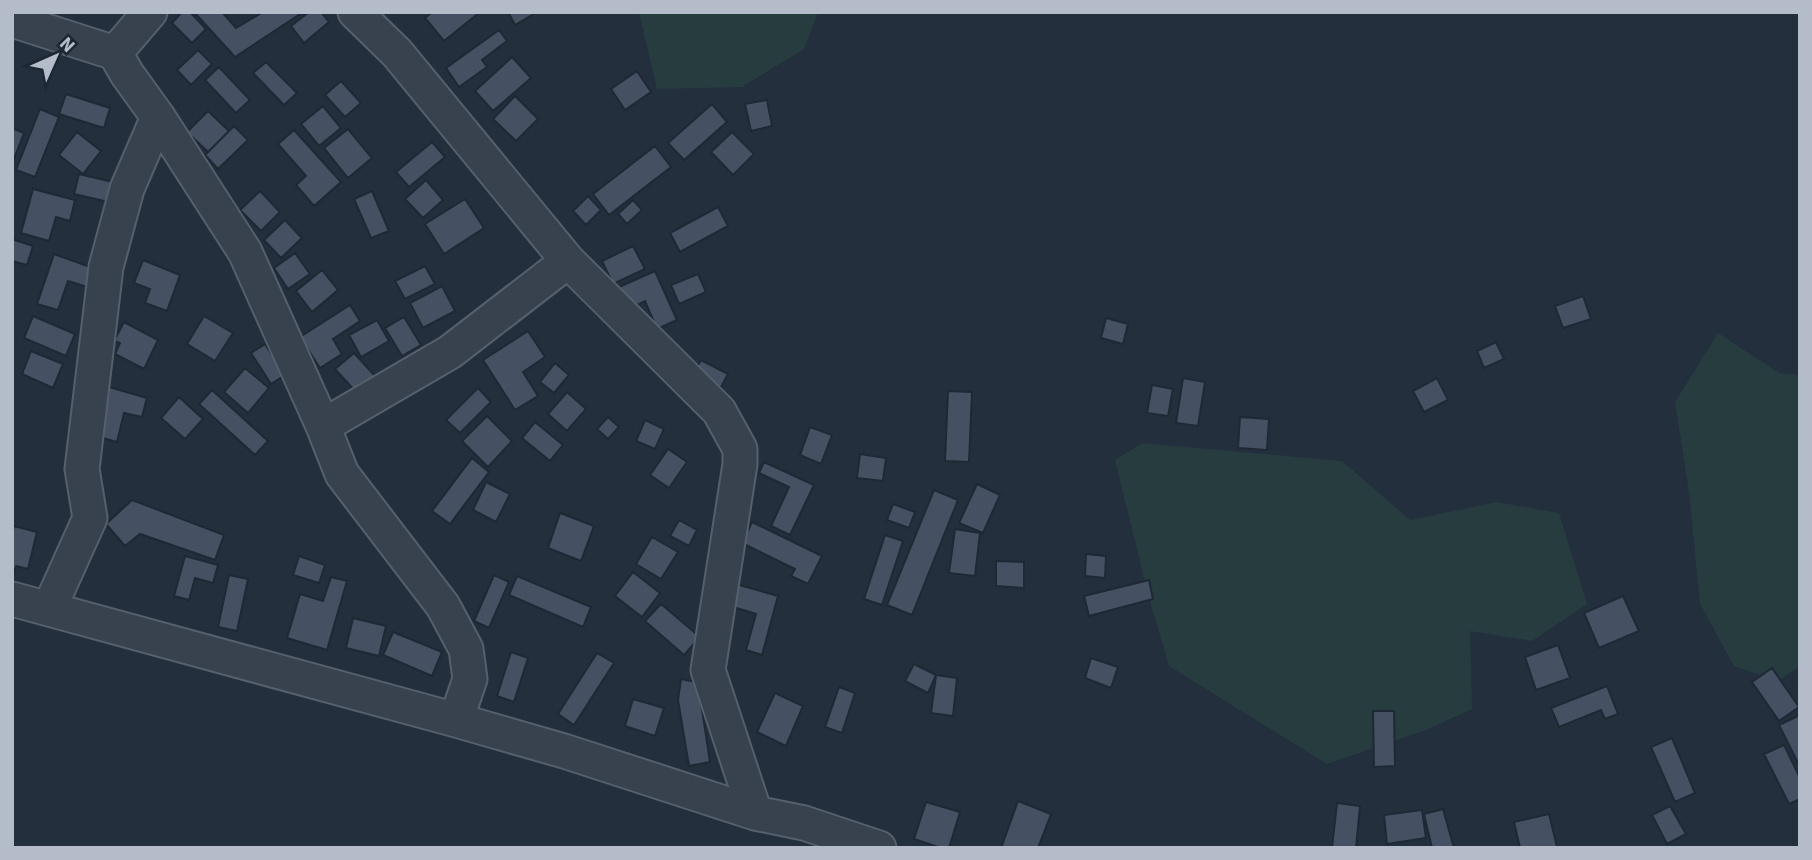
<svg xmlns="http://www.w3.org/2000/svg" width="1812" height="860" font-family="'Source Sans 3',sans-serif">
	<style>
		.green { fill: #263c3f }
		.building { fill: #455162; stroke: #1f2835; stroke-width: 2 }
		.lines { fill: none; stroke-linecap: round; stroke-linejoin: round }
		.minor-casing { stroke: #565f6c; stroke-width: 37 }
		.minor { stroke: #38414e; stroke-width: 33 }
	</style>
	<rect width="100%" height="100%" fill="#242f3e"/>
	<path class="green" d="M639,12H818L804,49L742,87L657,89Z
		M1718,333L1779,373L1800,375V666L1778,681L1734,666L1700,604L1689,492L1675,402Z
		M1142,443L1342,461L1410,520L1497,502L1559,513L1587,604L1532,641L1470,631L1472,709L1426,730L1327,764L1169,666L1149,598L1115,460Z"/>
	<path class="building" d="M182,12H190L206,29L192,43L172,23Z
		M194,12H222L236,28L263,12H303L235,57Z
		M309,12H321L329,22L304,43L291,26Z
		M432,12H480L444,41L425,18Z
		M508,12H537L515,25Z
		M499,30L507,41L482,60L487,67L459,87L446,68Z
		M198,50L212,64L191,85L177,70Z
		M512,57L531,78L493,111L475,91Z
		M266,62L297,93L284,105L253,73Z
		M219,67L250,100L236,113L205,80Z
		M637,71L651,92L625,110L611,89Z
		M341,81L361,103L345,117L325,95Z
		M66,94L110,108L104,128L59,114Z
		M515,96L538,119L516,141L493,119Z
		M767,100L772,126L751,131L745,104Z
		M712,104L727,122L684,160L668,143Z
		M323,106L341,128L319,146L301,124Z
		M40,109L59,117L35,177L16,170Z
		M208,111L229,131L208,152L187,132Z
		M234,126L248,140L218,169L205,155Z
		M12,128L24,133L12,164Z
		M348,129L372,158L348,178L324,148Z
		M294,130L341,182L314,206L296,185L306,176L278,144Z
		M77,132L101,151L83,174L59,155Z
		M732,132L754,154L733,175L711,152Z
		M432,142L445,157L409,187L396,172Z
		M655,146L671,167L609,215L593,194Z
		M79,174L117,183L113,203L74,194Z
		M426,180L443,200L423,218L405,199Z
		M33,189L75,200L70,221L56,217L49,241L21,233Z
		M260,191L280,212L261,231L240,210Z
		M372,191L389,231L371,238L354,199Z
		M588,196L601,210L586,225L573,211Z
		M465,199L484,228L444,254L425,224Z
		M633,200L642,210L627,224L618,214Z
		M718,207L728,226L680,252L670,233Z
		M285,220L302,238L281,258L264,240Z
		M12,239L33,246L27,265L12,261Z
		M633,246L645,269L613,284L602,261Z
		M295,253L310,274L288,289L274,268Z
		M54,254L93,268L87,287L68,281L58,310L37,304Z
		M143,260L180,275L167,311L145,303L150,289L134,283Z
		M425,266L435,284L405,299L395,281Z
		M322,270L338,290L312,312L296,291Z
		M655,271L677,320L657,329L645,301L629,309L619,287Z
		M698,274L706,292L679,304L671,285Z
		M442,286L455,311L423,328L410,303Z
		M1583,296L1591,319L1563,328L1555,306Z
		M350,305L360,321L333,339L342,354L320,368L300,337Z
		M33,316L75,334L66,356L24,338Z
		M204,316L233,333L215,361L187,344Z
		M404,317L421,345L402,356L385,328Z
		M1106,318L1128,324L1123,344L1101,338Z
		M377,320L389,341L361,357L349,335Z
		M124,322L158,340L144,369L115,354L120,343L114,341Z
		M528,331L545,357L523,372L538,396L515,410L483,360Z
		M1496,342L1504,359L1484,368L1477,351Z
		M265,344L285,375L271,384L251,353Z
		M31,351L63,364L53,388L22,374Z
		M354,353L375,376L356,392L335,369Z
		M701,360L728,374L718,393L691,378Z
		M555,363L569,375L554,393L540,382Z
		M245,368L269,388L248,413L224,392Z
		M1183,378L1205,382L1198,426L1176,423Z
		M1437,378L1448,400L1424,412L1413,391Z
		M1152,385L1173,389L1168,416L1147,413Z
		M109,387L147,398L142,417L124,413L117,442L96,436Z
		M478,388L491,402L460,433L446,420Z
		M212,390L268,441L255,455L199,404Z
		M948,391L972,392L969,462L945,461Z
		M567,392L586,409L567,431L548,414Z
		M179,397L203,419L185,439L161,418Z
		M487,416L512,441L488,467L462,441Z
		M608,417L619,427L608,439L597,429Z
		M1240,417L1269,419L1267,450L1238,448Z
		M645,420L664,429L655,449L636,441Z
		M535,422L563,445L550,461L522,438Z
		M810,427L832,435L821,464L800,455Z
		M668,449L687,462L669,488L650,475Z
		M860,454L886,458L883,481L857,478Z
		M472,458L489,472L450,524L432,511Z
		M764,462L814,485L790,535L771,526L789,487L759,473Z
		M486,482L510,494L496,522L473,510Z
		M977,484L1000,495L983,533L959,523Z
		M934,490L958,500L912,615L887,605Z
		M132,500L224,535L215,560L140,534L125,546L106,524Z
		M893,504L915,512L909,528L887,520Z
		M560,513L594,526L581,561L548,548Z
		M679,520L697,530L689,546L670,536Z
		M752,522L822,556L808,584L791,576L795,569L742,543Z
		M14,526L37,532L28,569L16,566L12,580V534Z
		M955,529L980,533L975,576L949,573Z
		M885,535L903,541L882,605L864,599Z
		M652,537L678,552L661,579L636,564Z
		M1086,554L1106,556L1105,578L1085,576Z
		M185,556L218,565L213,583L195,578L189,600L174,596Z
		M299,556L325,565L319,583L293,575Z
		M996,561L1024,562V588L996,586Z
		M633,572L660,593L642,617L615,596Z
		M229,575L248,579L237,631L218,627Z
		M494,575L509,582L489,628L474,621Z
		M517,576L591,607L583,627L509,595Z
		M331,577L347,581L327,650L287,638L300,594L323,601Z
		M1149,580L1153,599L1089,616L1084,596Z
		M736,584L778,596L762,655L746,650L756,614L730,606Z
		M1623,596L1639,631L1599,648L1584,613Z
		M661,604L700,637L684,655L645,621Z
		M353,618L386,626L379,656L346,648Z
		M393,632L442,652L432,676L383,655Z
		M1558,645L1570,678L1536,690L1525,657Z
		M511,652L528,658L514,702L497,696Z
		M597,653L614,663L574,725L558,714Z
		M1091,658L1118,667L1111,688L1085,678Z
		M914,664L936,675L928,693L905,681Z
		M1772,668L1799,707L1779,721L1752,682Z
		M936,675L957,678L953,716L931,713Z
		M681,679L701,683L700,696L710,762L689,766L678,700Z
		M1607,686L1618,714L1605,719L1601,710L1559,727L1551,708Z
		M839,687L855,693L842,733L825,727Z
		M775,693L803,706L786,746L757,732Z
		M633,699L664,708L655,736L625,726Z
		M1373,711H1394L1395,766L1374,767Z
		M1800,715V767L1779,725Z
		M1672,738L1695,793L1675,802L1651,747Z
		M1784,745L1800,778V799L1789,804L1764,754Z
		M1018,801L1051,814L1038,848H1001Z
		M926,802L960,812L949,848H941L914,839Z
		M1337,803L1360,806L1356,848H1332Z
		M1670,806L1686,834L1667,844L1652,815Z
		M1443,809L1454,848H1432L1424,814Z
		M1422,810L1426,838L1387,844L1384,815Z
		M1549,814L1557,847L1520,848L1514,822Z"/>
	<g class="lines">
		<defs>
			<path id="minor" d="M150,12L115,53L127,74L158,117L245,252L323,426L342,474L443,606L466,649L470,679L456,720
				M355,12L397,53L568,261L719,411L740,449V464L708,670L755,813
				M12,20L115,53
				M323,426L450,352L568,261
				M12,599L456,720L564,751L755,813L804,823L879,848
				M49,609L90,518L82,469L106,267L127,189L158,117"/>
		</defs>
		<use href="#minor" class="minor-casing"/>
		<use href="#minor" class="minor"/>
	</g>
	<rect width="1812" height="860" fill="none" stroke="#b4bcc9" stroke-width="28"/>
	<g transform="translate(56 56) rotate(45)" stroke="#1d2633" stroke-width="5" paint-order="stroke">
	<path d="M0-5L12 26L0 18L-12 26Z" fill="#b4bcc9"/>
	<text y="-10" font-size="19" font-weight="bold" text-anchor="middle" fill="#b4bcc9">N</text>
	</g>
</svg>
